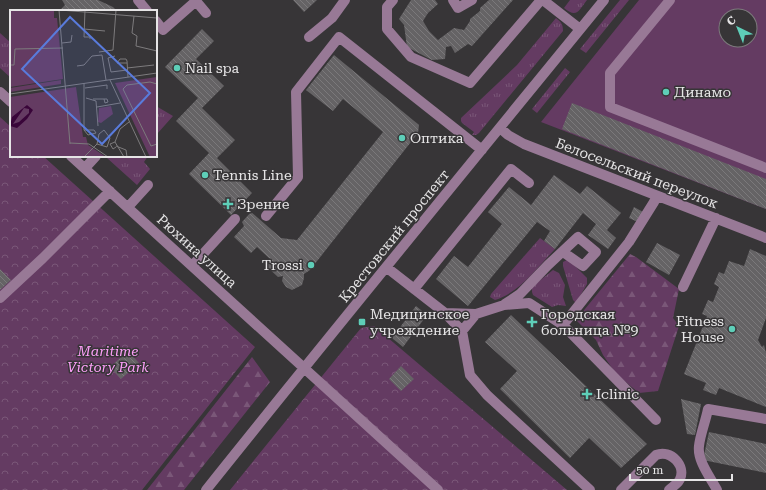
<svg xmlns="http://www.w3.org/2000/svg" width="766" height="490" font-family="'Roboto Serif',serif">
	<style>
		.grass { fill: url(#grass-tufts) }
		.forest { fill: url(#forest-firs) }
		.park { fill: url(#park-crowns) }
		.garden { fill: #643b62; fill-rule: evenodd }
		.building { fill: url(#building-back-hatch) }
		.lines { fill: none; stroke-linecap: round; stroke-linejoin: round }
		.minor { stroke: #987996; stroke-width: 10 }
		.poi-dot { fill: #5eceb8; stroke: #373537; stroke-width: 1.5 }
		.labels { text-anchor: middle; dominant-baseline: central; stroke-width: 3; stroke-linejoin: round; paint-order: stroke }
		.poi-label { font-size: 14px; fill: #e6e5e6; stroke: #373537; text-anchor: start }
		.street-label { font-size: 14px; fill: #e6e5e6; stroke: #373537 }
		.park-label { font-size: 14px; font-style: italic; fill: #fd9ff9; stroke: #373537 }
		.inset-road { fill: none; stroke: #7d7b7d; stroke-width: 1 }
		.view { fill: #597bdc; fill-opacity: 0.15; stroke: #597bdc; stroke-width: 2 }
		.inset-edge { fill: none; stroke: #e6e5e6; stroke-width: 2 }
	</style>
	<defs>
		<pattern id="grass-tufts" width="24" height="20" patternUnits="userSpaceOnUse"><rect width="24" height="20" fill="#643b62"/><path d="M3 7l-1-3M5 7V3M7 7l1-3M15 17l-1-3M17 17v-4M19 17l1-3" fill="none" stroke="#7a5778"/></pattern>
		<pattern id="forest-firs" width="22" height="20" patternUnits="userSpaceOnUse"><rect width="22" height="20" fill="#643b62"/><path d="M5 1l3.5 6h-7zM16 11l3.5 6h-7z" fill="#7a5778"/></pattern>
		<pattern id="park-crowns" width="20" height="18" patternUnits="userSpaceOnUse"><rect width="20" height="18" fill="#643b62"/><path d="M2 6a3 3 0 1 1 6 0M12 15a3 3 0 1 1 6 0" fill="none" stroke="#7a5778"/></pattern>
		<pattern id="building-back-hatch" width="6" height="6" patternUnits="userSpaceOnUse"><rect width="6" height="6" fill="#656365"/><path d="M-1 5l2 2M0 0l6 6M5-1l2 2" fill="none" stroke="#7b797b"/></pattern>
	</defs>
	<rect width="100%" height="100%" fill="#373537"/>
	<path class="grass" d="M570,0H587C579,10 577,19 564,8Z
		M620,0H629L586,53L580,49Z
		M556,18C561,22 563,24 563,31L479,133L476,135H472L474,132L462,123L461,121V118L517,65Z
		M0,33L11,43V78L0,68Z
		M565,68L570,72L537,113L532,109Z
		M156,106L173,116L157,134L156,141Z
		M108,156H148L144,162L150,169L137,185L107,158Z
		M540,238L555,249C538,267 519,293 495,300L490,297L491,294Z
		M567,260L570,261L587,278V284L576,303L573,300L563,266V262Z
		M553,270L559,273L565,285L563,297L566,306L558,305L552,307L533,295L532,292V288L538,282Z"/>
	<path class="forest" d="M630,254L636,257L679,289L673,318L679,326L658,391L639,393L616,374L603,355L596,340L576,320Z
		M252,357L270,382L184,490H147Z"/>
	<path class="park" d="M0,117L11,127V156H43L255,347L142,490H0Z
		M374,326L567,490H230L361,328Z"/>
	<path class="garden" d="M639,0H766V209L541,122ZM726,16H750V40H726Z"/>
	<path class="building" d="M62,0H98L113,7L117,11H59L65,5Z
		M293,0H317L304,12Z
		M411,0H435L438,4L428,13L423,21L429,31L438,40L454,28L464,30L470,21V19L480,11V8L489,0H513L472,46L468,44L455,53L451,46L446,47L445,59L432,60L407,47L404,25L399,19Z
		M202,29L214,41L196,59L224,86L202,108L235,140L217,158L252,193L231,215L189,174L209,153L176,121L198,98L165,67Z
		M334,55L419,125L418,133L310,270L304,274V278L302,285L292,290L286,287L282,281L283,276L278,277L265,265L270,259L257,247L251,253L234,237L244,226L242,222L251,212L281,238L297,240L383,132L343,99L333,111L306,90Z
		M572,103L766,179V209L562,129Z
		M554,175L580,194L587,186L621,213L607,230L616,238L608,249L588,235L596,224L583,213L555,249L544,241L550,231L537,222L468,306L436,279L454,256L468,267L502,224L488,212L509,187L531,205Z
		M634,207L645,213L640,223L629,218Z
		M657,243L680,255L669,275L646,262Z
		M750,249L766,256V318L758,340L762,347L764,345L766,353V407L719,388L716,395L703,390L706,383L684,374L707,316L702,314L708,300L713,302L719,287L714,284L719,272L724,274L729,261L744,266Z
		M0,269L11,280L0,290Z
		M416,306L427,315L403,347L392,338Z
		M511,315L647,444L621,468L589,438L570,458L500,389L517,371L485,342Z
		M128,351L139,363L121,379L110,367Z
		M401,366L414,379L401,391L389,379Z
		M681,399L701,404L695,435L687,434Z
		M709,432L766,444V473L703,460Z"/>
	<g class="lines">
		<path class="minor" d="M138,0L147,11
			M393,0L387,7V29L411,57L470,83L541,0
			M453,0L458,8L472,0
			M543,0L580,29
			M670,0L610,73V107L766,168
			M156,21L163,30L196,1L206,13
			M309,37L332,18L345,0
			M0,92L11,102
			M500,128L508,135L524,144L766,238
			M71,156L438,490
			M85,168L96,156
			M128,207L148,185
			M266,216L298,177L296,92L339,37L482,150
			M192,266L235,219
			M386,267L445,313L462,331L470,375L487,395L590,490
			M683,287L716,218
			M414,289L511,169L529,183
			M0,298L43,258L110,191
			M505,304L520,294L548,265L578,237L596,252L583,266L563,252
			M445,313L476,314
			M563,325L629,242L654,202L657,196
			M462,331L476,314L504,305L529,303L563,325L656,420
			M206,490C337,326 471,163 604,0
			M621,490L656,455C671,449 686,466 680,479C679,483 672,487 669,490
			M717,490C711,478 697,461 699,446C700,435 706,420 708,409L766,419"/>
	</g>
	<g class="poi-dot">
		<circle cx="177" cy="68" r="4"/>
		<circle cx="666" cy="92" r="4"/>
		<circle cx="402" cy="138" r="4"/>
		<circle cx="205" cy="175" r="4"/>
		<path d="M226 198h4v4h4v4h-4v4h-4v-4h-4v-4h4z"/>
		<circle cx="311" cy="265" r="4"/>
		<rect x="358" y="318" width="8" height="8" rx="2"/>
		<path d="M530 316h4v4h4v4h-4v4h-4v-4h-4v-4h4z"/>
		<circle cx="732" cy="329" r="4"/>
		<path d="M585 388h4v4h4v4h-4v4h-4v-4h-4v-4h4z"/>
	</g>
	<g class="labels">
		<g class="poi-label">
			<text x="185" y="68">Nail spa</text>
			<text x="674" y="92">Динамо</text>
			<text x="410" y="138">Оптика</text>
			<text x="213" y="175">Tennis Line</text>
			<text x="237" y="204">Зрение</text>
			<text x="303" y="265" text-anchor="end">Trossi</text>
			<text x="370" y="314">Медицинское<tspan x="370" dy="16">учреждение</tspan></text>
			<text x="541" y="314">Городская<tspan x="541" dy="16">больница №9</tspan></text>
			<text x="724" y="321" text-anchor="end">Fitness<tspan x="724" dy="16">House</tspan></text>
			<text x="596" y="394">Iclinic</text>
		</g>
		<g class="street-label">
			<text transform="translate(637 173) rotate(21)">Белосельский переулок</text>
			<text transform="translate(394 236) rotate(-51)">Крестовский проспект</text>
			<text transform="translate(197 251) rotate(42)">Рюхина улица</text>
		</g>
		<g class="park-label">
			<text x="108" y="351">Maritime<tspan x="108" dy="16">Victory Park</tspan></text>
		</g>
	</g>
	<g transform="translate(10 10)">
		<rect width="147" height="147" fill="#373537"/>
		<path d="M51,70V74L0,82V78ZM101,96L103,104L91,113L88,112L89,98Z" fill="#643b62"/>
		<path d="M0,0H44V8H47L53,69L0,77ZM66,77L73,127H76L78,135L96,147H0V87Z" fill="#643b62"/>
		<path d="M147,67V147H140L105,73Z" fill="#643b62"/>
		<path d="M17,95L23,100L17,109L7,118L0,116L2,107ZM14,98L19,99V103L9,112L3,114Z" fill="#390539" fill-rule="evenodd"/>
		<path class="inset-road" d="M49,0L60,134M50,0L147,8M75,0L74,27H80V29M124,6L122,23L127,26L126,36L147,41M74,19L95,21M52,33L61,32L62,25M89,42L103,40L106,0M105,46L98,48L101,62L117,60M117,53H107L110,49H116L117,51L118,67M0,55H4L5,39L53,38M67,56L74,55L82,46L92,45L96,70M117,58L144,55M100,70L136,147M147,74L140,72L117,75L113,79L141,136L147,134M75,78L97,75V79M0,84L147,63M76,88L86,91L88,116M83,89H97L98,92L95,93L94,89M87,97L110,93M74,120H84L86,123L78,125L74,120V73M105,132L100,134L103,139L106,137M60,133L79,134L98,147M106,136L116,140L117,147M74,147L87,134L89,124L94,120L100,128L97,137L87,134M114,147L105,132L110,119L119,112"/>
		<path class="view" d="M60,7L140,83L92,134L12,59Z"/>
		<rect width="147" height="147" class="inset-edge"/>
	</g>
	<g transform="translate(738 28) rotate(317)"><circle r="19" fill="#373537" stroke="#7d7b7d"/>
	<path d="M0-3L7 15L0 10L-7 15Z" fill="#5eceb8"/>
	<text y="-6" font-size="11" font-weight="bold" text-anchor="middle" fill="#e6e5e6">С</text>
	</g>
	<path d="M630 474v6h102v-6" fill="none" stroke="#e6e5e6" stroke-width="2"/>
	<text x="636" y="474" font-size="12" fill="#e6e5e6" stroke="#373537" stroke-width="3" paint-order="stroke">50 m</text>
</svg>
